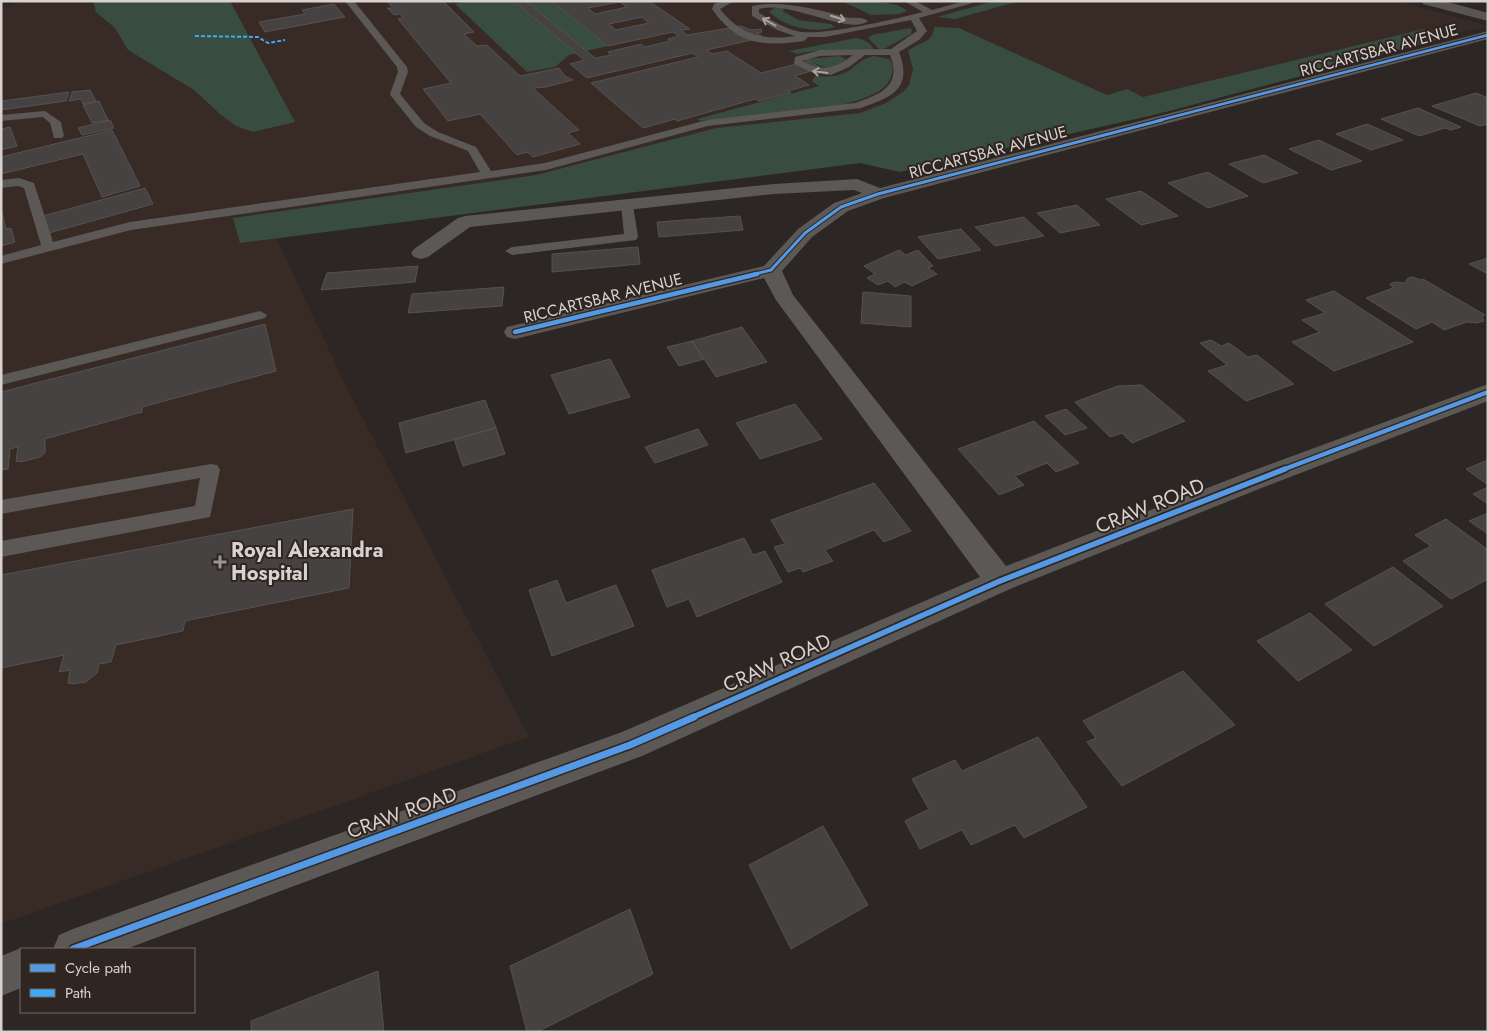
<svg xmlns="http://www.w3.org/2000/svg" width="1489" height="1033" font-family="Jost,sans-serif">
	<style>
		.built { fill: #382a24 }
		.green { fill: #384c40 }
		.building { fill: #464242; stroke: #565152; fill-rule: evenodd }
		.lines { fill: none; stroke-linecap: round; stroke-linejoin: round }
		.service { fill: #5c5856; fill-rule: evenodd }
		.minor { fill: #5c5856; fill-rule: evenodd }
		.secondary { fill: #595652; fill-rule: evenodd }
		.quiet { stroke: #3fa9f5; stroke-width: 2; stroke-dasharray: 4 2; stroke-linecap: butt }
		.cycleway-far4-casing { stroke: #2f2521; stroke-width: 4.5 }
		.cycleway-far3-casing { stroke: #2f2521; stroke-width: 5 }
		.cycleway-far2-casing { stroke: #2f2521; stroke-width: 7 }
		.cycleway-far1-casing { stroke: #2f2521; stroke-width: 9 }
		.cycleway-casing { stroke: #2f2521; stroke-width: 10 }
		.cycleway-far4 { stroke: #5399e6; stroke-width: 2.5 }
		.cycleway-far3 { stroke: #5399e6; stroke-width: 3 }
		.cycleway-far2 { stroke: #5399e6; stroke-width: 4.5 }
		.cycleway-far1 { stroke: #5399e6; stroke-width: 5.5 }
		.cycleway { stroke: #5399e6; stroke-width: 7 }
		.oneway { stroke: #a6a19f }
		.poi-dot { fill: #9c9693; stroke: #2f2521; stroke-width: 2 }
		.labels { text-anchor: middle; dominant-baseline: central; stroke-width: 4; stroke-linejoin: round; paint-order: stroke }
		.far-street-label { font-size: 16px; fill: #d8d2cf; stroke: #2f2521 }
		.street-label { font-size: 20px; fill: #d8d2cf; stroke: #2f2521 }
		.poi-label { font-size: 20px; font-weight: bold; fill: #d8d2cf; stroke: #2f2521; text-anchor: start }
	</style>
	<rect width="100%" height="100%" fill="#2c2624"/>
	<path class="built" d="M22,1H1398L1488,26L1158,114L900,172L860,163L276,237L346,386L529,737L1,924V9Z"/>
	<path class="green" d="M93,1H230L295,122L253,132L236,126L220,114L194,90L128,50L115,28L96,12Z
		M465,1H551L608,46L569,55L555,67L527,72L455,4Z
		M842,1C858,1 899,0 907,11L899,14L871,15Z
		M994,1H1020L955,19L937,17Z
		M784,7L783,11L798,20L831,24L835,27C814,34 785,27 769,12L774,8Z
		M934,27L959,28L1107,95L1127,89L1143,97L1424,29L1447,37L1158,114L900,172L860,163L240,243L233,218L536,175L716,128L860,113L886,103L904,91L909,85L913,69L908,51C918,42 933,44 934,27Z
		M910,28L912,30L911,34L884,49L880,50L868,38L872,35Z
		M856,38C863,39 872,43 874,50L814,51L797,54L789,51Z
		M840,56L846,59C829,76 823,64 806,61L807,59Z
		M874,56L889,59C894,65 893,70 891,77C880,115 737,115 700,121L697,119L819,86L812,81L815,76C827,77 839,77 850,70C858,64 863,58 874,56Z"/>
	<path class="building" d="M387,1H453L444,2L474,32L464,34L477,46L487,45L520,76L559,68L565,76L573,80L546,87L533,88L579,130L568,133L580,144L533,157L527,152L517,155L480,114L448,121L423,89L451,83L398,19L403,18L400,14L394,15L387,8H393Z
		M514,1H526L595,58L611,55L608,52L641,44L645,47L670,41L668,39L679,36L673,32L608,46L551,1H649L690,29L681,30L687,35L741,26L751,30L761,29L762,32L756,33L762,36L760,38L707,50L712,54L727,51L761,73L808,61L821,68L795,76L809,85L788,91L791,93L759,101L755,99L677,121L675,119L643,128L591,83L698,57L693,53L587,78L570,64L584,60ZM620,2L627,7L595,14L588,8ZM642,17L649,23L616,30L609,24Z
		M334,4L345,17L265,32L259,22L305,14L302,10Z
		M90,90L96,101L83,104L81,99L69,101L72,92Z
		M69,92L66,101L1,110L2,101Z
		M1476,93L1488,98V124L1480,126L1432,106Z
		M99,101L108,120L92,123L83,105Z
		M1418,108L1461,127L1451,130L1445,128L1419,136L1381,119Z
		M110,120L114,128L82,135L78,128Z
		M1367,124L1403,140L1371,150L1336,134Z
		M10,127L17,146L1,150V129Z
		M112,130L140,186L102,197L83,154L1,174V157Z
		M1319,140L1362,161L1331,170L1289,149Z
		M1264,155L1298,173L1263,183L1229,164Z
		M1208,172L1248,196L1208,208L1168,183Z
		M145,188L153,204L49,233L43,216Z
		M1141,191L1178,216L1141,225L1106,199Z
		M1077,205L1100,225L1060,233L1037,213Z
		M1,209L6,229L11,228L15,242L1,246Z
		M740,216L743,230L659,237L657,222Z
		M1024,217L1044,236L995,246L975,227Z
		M961,229L981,250L938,259L918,237Z
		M638,247L640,264L552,272V254Z
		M899,250L906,255L918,250L933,266L928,268L937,274L912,286L904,282L895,287L888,281L878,285L867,278L875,274L864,266Z
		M1488,258V274L1469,264Z
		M418,266L415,282L321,290L327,273Z
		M1412,277L1421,280L1423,279L1485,315L1482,316L1484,321L1476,323L1467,322L1444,330L1432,322L1416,329L1366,298L1393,288L1390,284L1395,282L1405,283L1408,278Z
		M504,287L502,306L408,313L412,294Z
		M1334,291L1413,342L1334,371L1292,342L1320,332L1302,320L1325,313L1306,300Z
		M863,292L911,296V327L861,323Z
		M265,324L276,371L142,407V412L45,439V453L40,457L21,462L16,461L18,447L10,449L8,469L1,470V392Z
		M742,327L767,362L716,377L692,341Z
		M1211,340L1221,346L1229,343L1248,357L1257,355L1294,384L1246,401L1208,371L1227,365L1200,343Z
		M692,341L704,359L679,366L667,347Z
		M610,359L630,397L569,414L551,375Z
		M1142,385L1185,421L1132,443L1122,433L1110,437L1075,402L1118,386Z
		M485,400L496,428L406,453L399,423Z
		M795,404L822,439L760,459L736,423Z
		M1066,409L1087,428L1065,435L1045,416Z
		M1034,421L1079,463L1056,472L1047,463L1015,476L1024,485L999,495L958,449Z
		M496,428L505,454L463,466L454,439Z
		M698,429L708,445L655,463L645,447Z
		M1488,460V485L1466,469Z
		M874,483L911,531L884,542L874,530L825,550L833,561L803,572L800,568L788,572L774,547L785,544L771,520Z
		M1488,487V504L1473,494Z
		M353,509L349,588L185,621L183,631L116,645L111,662L99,664L97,673L86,682L73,684L68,683L70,670L59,672L64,655L1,668V575Z
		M1488,513V534L1469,521Z
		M1446,519L1488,550V579L1451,599L1403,561L1431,546L1415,535Z
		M744,538L753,555L765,551L782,582L697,617L689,599L667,607L652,570Z
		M1393,567L1443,606L1374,646L1325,604Z
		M557,580L566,603L616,585L634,626L552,656L529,590Z
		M1310,613L1352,650L1298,681L1257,641Z
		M1183,671L1235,725L1122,786L1087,742L1096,738L1083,721Z
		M1038,737L1087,807L1024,838L1015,825L971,845L962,830L920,849L905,821L929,809L912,779L955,760L962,771Z
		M823,826L868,905L791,949L749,865Z
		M630,909L653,974L537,1032H527L510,966Z
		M378,971L384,1032H251V1021Z"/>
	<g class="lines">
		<path class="service" d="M345,1H354L407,67L408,72L400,94L424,123L438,132L476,147L491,171L545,163L707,120L855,103C881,94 902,86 890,55H865L849,67L831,75L813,73L794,64L795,57L820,50L891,49L917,31L911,20L825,37H808L804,41C763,47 737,45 712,9L714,4L721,1H734L720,9C740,35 764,41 795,36L777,30L752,16V6C781,0 817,9 845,17C853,19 862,16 868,21C849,36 791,0 759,9V13C772,20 787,30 801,32C828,35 895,19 923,12L904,1H915L932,10L965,1H980L919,18L927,31L919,40L899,52C913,89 892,97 861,108L708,126L546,170L131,230L1,264V256L41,245L24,188L18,186L1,188V180L19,178L34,183L53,242L130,222L480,172L468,151L430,136L416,127L391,96L390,94L398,72L397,67ZM853,55C834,69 823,72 802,61L820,56Z
			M45,111L61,122L64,136L62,138H54L50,123L43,117L1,121V115Z
			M627,201L633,205L638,237L636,240L512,255L505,251L512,247L624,234L621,205Z
			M260,311L267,315L265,318L1,385V375Z
			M211,464L217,465L220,470L210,517L1,557V541L195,506L200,478L1,514V500Z"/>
		<path class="minor" d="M1488,31V39L884,198L848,211L812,237L782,271L793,295L1006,566L1246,473L1488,384V401L1264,487L1010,589L642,756L126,949H53L59,935L73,929L622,732L980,577L776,300L764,278L515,339L507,337L504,332L507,327L764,266L798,229L834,203L862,193L854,190L774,194L470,227L428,257L421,259L414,257L411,253L414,249L458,218L465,216L774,184L857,179L880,188Z
			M21,948L25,949H21V988L1,996V956Z"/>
		<path class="secondary" d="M1422,1H1444L1488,13V21L1423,4Z"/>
		<path class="quiet" d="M195,36L258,37L268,43L285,40"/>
		<defs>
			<path id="cycleway-far4" d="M1157,121L1488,35"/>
			<path id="cycleway-far3" d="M751,275L771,270L805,233L841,207L878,194L1162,120"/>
			<path id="cycleway-far2" d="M515,332L757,274
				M1282,470L1488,392"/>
			<path id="cycleway-far1" d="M691,718L1000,581L1285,469"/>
			<path id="cycleway" d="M73,949L630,745L694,717"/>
		</defs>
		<use href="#cycleway-far4" class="cycleway-far4-casing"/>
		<use href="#cycleway-far3" class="cycleway-far3-casing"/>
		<use href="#cycleway-far2" class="cycleway-far2-casing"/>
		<use href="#cycleway-far1" class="cycleway-far1-casing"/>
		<use href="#cycleway" class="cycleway-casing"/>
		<use href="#cycleway-far4" class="cycleway-far4"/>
		<use href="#cycleway-far3" class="cycleway-far3"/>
		<use href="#cycleway-far2" class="cycleway-far2"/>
		<use href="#cycleway-far1" class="cycleway-far1"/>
		<use href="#cycleway" class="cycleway"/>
	</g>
	<defs><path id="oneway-shaft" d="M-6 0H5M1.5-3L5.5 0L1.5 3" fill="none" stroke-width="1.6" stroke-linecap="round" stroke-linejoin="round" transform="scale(1.25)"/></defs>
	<g class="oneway">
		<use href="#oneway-shaft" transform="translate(838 18) rotate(17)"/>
		<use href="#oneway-shaft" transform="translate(769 22) rotate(-151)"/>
		<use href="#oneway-shaft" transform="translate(820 72) rotate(-172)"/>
	</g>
	<path class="poi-dot" d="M217.5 554.5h5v5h5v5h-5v5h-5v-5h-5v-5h5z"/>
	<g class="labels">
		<g class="far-street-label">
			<text transform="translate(1379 50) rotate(-15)">RICCARTSBAR AVENUE</text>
			<text transform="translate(988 152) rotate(-15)">RICCARTSBAR AVENUE</text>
			<text transform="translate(603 298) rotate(-14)">RICCARTSBAR AVENUE</text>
		</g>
		<g class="street-label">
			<text transform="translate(1150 506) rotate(-22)">CRAW ROAD</text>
			<text transform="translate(777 663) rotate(-24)">CRAW ROAD</text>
			<text transform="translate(402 813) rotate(-20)">CRAW ROAD</text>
		</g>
		<g class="poi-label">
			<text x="231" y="550">Royal Alexandra<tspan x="231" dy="23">Hospital</tspan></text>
		</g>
	</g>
	<rect width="1489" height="1033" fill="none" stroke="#d8d2cf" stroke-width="5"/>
	<rect x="20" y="948" width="175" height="65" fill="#2f2521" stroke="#736a67"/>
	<rect x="30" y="964" width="25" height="8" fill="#5399e6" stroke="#736a67"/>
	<text x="65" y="973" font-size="15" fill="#d8d2cf">Cycle path</text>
	<rect x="30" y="989" width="25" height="8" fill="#3fa9f5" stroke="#736a67"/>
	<text x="65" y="998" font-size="15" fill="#d8d2cf">Path</text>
</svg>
